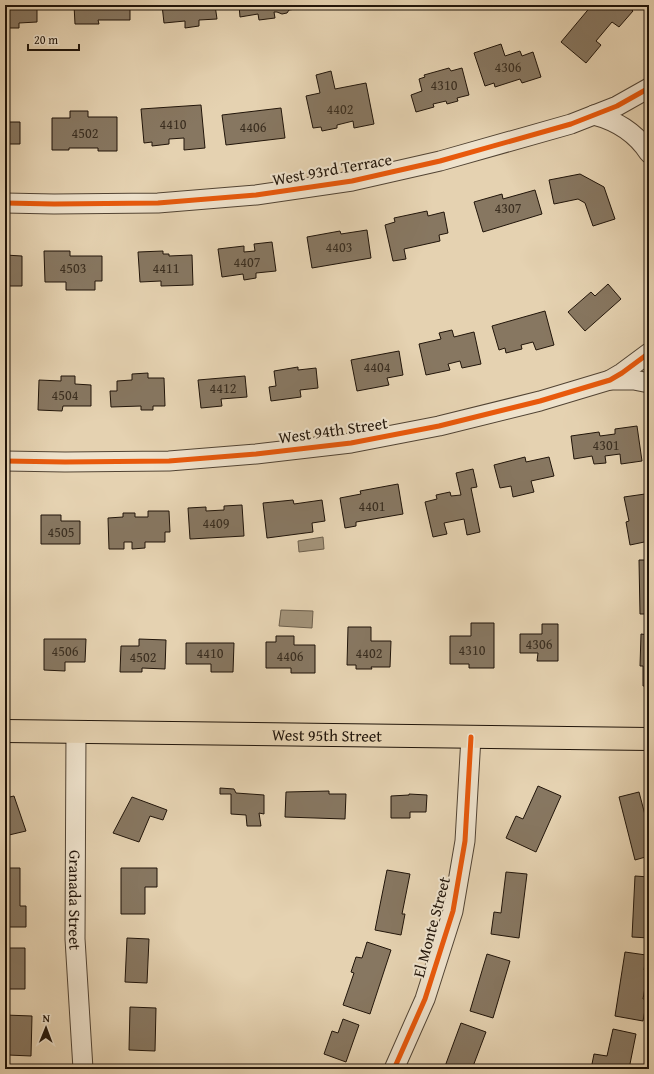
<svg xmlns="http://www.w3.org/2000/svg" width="654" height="1074" font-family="'Gentium Book Plus',serif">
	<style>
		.water { fill: #a29278; stroke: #6e604c }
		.building { fill: #877761; stroke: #21150a }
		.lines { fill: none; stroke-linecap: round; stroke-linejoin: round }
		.street-casing { stroke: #524434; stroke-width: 21 }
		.primary-casing { stroke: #21150a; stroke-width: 24 }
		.street { stroke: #eee2cc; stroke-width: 19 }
		.primary { stroke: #e5d2b1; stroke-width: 22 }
		.cycleway-casing { stroke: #eee2cc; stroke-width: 8 }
		.cycleway { stroke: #e8590c; stroke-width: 5 }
		.labels { text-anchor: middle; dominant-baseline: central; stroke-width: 4; stroke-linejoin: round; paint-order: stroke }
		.number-label { font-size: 14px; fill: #3a2e20 }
		.street-label { font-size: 16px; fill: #21150a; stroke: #eee2cc }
	</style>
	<rect width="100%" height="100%" fill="#e5d2b1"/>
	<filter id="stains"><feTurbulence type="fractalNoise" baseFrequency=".005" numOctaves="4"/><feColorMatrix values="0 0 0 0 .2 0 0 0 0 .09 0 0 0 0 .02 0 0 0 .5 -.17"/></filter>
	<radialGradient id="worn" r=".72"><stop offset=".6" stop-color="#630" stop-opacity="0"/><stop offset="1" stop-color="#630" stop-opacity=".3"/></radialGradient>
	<path class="water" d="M323,537L324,549L299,552L298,541Z
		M281,610L313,611L312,628L279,626Z"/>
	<path class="building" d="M5,5H37V22L19,23V28H5Z
		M74,5H130V20H98L99,24H75Z
		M162,5H215L217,19L199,20V26L185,28V21L164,23Z
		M239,5H303V8L289,10L287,13L282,14L277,12H274L275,18L259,20L258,14L240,17Z
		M592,5H626L633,11L619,27L612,22L596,41L601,45L586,63L561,42Z
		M501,44L505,56L520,51L522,56L533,52L541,77L522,83L520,79L495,87L494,83L485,86L474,53Z
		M449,68L451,71L462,68L469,95L457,98L458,101L447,104L446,101L433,104L434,107L416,112L411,95L422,91L419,79L425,77L424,75Z
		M331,71L335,89L366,83L374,124L354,128L353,121L337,125V128L322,131L321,127L313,128L306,96L320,93L316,75Z
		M201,105L205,148L184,150V138L169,139V144L152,146V142L144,143L141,109Z
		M281,108L285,138L226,145L222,115Z
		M70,111H88V117H117V151H98V148H69V150H52V118H70Z
		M5,122H20V144H5Z
		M580,174L604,187L615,219L593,226L585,203L578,199L554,204L549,180Z
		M535,190L542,214L483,232L474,202L502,194L503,199Z
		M427,211L428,216L444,212L448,233L439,235L440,241L404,249L406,259L393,261L385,225L395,222L394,218Z
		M367,230L371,258L312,268L307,237L340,231L341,234Z
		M272,242L276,271L256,273V278L244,280L243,274L222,277L218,249L244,246V252L255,251L254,244Z
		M44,251H70V256H102V281H95V290H66V282H45Z
		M163,251V254H169V256L192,255L193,285L161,286V281L140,282L138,252Z
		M5,255L22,256V286H5V295Z
		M608,284L621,299L585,331L568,312L591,292L595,296Z
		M545,311L554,345L536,350L533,342L521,345L522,349L506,353L505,348L499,350L492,326Z
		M452,330L454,337L474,332L481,364L462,368L460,361L448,364L450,370L426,375L419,344L441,339L439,333Z
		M399,351L403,375L387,378L389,385L357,391L351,360Z
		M298,367V370L316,368L318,388L300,390L301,397L271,401L269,387L276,386L274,371Z
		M148,373V378H164L165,406H153V410H141V406L111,407L110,391H117V381L132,380V374Z
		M61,376H75V384L91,385V406H63L62,411L38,410L39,380L61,381Z
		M245,376L247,397L221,399L222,406L201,408L198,380Z
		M5,380H9V405H5Z
		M637,426L642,461L621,464L620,454L605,456L606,463L594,464L592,456L574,459L571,436L599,432L600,436L615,434V429Z
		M525,457L526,462L549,457L554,476L531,481L534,492L513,497L511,486L500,488L494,465Z
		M473,469L477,487L471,488L480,532L467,535L464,519L444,523L447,534L433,537L425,502L437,499L436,495L450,492L451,496L461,495L456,473Z
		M398,484L403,514L356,522V526L345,528L340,498L361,494L360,491Z
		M645,494L649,513V541L630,545L626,522L629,521L624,497Z
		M293,500L294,504L322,500L325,521L312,523L313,532L267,538L263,503Z
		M242,505L244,536L190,539L188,508L206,507V511L224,510V506Z
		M148,511H169L170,532H165V542H145V548L132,549V542H124V549H109L108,518L123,517V513H135V517H148Z
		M41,515H61V521H80V544H41Z
		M639,560H649V614H640Z
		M471,623H494V668H469V664H450V636H471Z
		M542,624H558V661H537L538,653H520V634H542Z
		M348,627H371V641H391L390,667H371L372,669H356V665H347Z
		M641,634L649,635V686H643V666H640Z
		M276,636H294V645H315V673H291V668H266V642H276Z
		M44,639H86L85,662H65V671L44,670Z
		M139,639L166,640L165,669L142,668V672H120L121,646H139Z
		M186,643H234L233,672H211V664H186Z
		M538,786L561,796L536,852L506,838L516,816L523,819Z
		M220,788L234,789L236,793L264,795V814L259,813L261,826H247L246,815L231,814V794H220Z
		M329,791V794H346L345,819L285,817L286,792Z
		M639,792L649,830V856L635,860L619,797Z
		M409,794L427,795L426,812H410V818H391V796L409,795Z
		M14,796L26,831L9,835L5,824V798Z
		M132,797L167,810L163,820L150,816L139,842L113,833Z
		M5,868H20V906H26V927H5Z
		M121,868H157V887H145V914H121Z
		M387,870L410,874L402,914H405L401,935L375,930Z
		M506,872L527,874L519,938L491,934L494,912L501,913Z
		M635,876L649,877V938L632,937Z
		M127,938L149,939L147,983L125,982Z
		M367,942L391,950L370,1014L343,1005L354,973L351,972L356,957L362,958Z
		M5,948H25V989H5Z
		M625,952L646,955L644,970L648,971L643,999H647L643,1021L615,1016Z
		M487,954L510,961L493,1018L470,1011Z
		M130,1007L156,1008L155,1051L129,1050Z
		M5,1015L32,1016L31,1056L8,1055L9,1029H5Z
		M343,1019L359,1025L346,1062L324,1054L332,1031L338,1033Z
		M461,1023L486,1032L472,1069H444Z
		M613,1029L636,1034L629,1069H591L594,1054L607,1056Z"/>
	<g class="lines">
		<defs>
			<g id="street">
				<path d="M594,115C617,121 636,133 649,153"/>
				<path d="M5,203L54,204L158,203L256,195L352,181L440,161L571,124L617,106L649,88"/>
				<path d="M610,380H634L649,383"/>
				<path d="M5,461L65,462L169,461L256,454L351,443L439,426L540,401L610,380L622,373L649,353"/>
				<path id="s1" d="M76,731L75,939L83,1069"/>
				<path d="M394,1069L425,999L453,911L465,841L471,737"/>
			</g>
			<g id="primary">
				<path id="s2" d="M5,731L649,739"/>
			</g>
		</defs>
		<use href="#street" class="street-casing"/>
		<use href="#primary" class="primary-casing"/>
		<use href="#street" class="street"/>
		<use href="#primary" class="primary"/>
		<defs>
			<path id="cycleway" d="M5,203L54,204L158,203L256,195L352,181L440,161L571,124L617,106L649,88
				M5,461L65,462L169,461L256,454L351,443L439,426L540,401L610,380L622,373L649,353
				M394,1069L425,999L453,911L465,841L471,737"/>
		</defs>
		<use href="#cycleway" class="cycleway-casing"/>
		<use href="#cycleway" class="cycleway"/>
	</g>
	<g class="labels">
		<g class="number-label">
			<text x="508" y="67">4306</text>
			<text x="444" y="85">4310</text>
			<text x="340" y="109">4402</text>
			<text x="173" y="124">4410</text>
			<text x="253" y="127">4406</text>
			<text x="85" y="133">4502</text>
			<text x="508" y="208">4307</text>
			<text x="339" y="247">4403</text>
			<text x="247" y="262">4407</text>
			<text x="73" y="268">4503</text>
			<text x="166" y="268">4411</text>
			<text x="377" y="367">4404</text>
			<text x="223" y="388">4412</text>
			<text x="65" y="395">4504</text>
			<text x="606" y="445">4301</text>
			<text x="372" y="506">4401</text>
			<text x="216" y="523">4409</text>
			<text x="61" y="532">4505</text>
			<text x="539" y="644">4306</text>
			<text x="472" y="650">4310</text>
			<text x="65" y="651">4506</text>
			<text x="210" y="653">4410</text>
			<text x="369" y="653">4402</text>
			<text x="290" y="656">4406</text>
			<text x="143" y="657">4502</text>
		</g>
		<g class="street-label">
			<text transform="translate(332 169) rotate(-10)">West 93rd Terrace</text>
			<text transform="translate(333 430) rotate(-8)">West 94th Street</text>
			<text stroke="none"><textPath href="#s2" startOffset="322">West 95th Street</textPath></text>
			<text stroke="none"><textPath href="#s1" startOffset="169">Granada Street</textPath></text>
			<text transform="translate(431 927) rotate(-75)">El Monte Street</text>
		</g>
	</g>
	<rect width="654" height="1074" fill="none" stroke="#e5d2b1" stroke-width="20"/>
	<rect x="6" y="6" width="642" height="1062" fill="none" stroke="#21150a" stroke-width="2"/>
	<rect x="10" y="10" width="634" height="1054" fill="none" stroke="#21150a"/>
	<g transform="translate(46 1028) rotate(1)" stroke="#eee2cc" stroke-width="3" paint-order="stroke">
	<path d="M0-3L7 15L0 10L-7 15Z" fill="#21150a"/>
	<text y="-6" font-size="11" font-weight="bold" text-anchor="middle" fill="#21150a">N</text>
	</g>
	<path d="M28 44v6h51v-6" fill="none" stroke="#21150a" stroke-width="2"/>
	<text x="34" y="44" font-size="12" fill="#21150a" stroke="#eee2cc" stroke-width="3" paint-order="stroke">20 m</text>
	<rect width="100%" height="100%" filter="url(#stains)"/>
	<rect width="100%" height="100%" fill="url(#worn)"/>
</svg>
